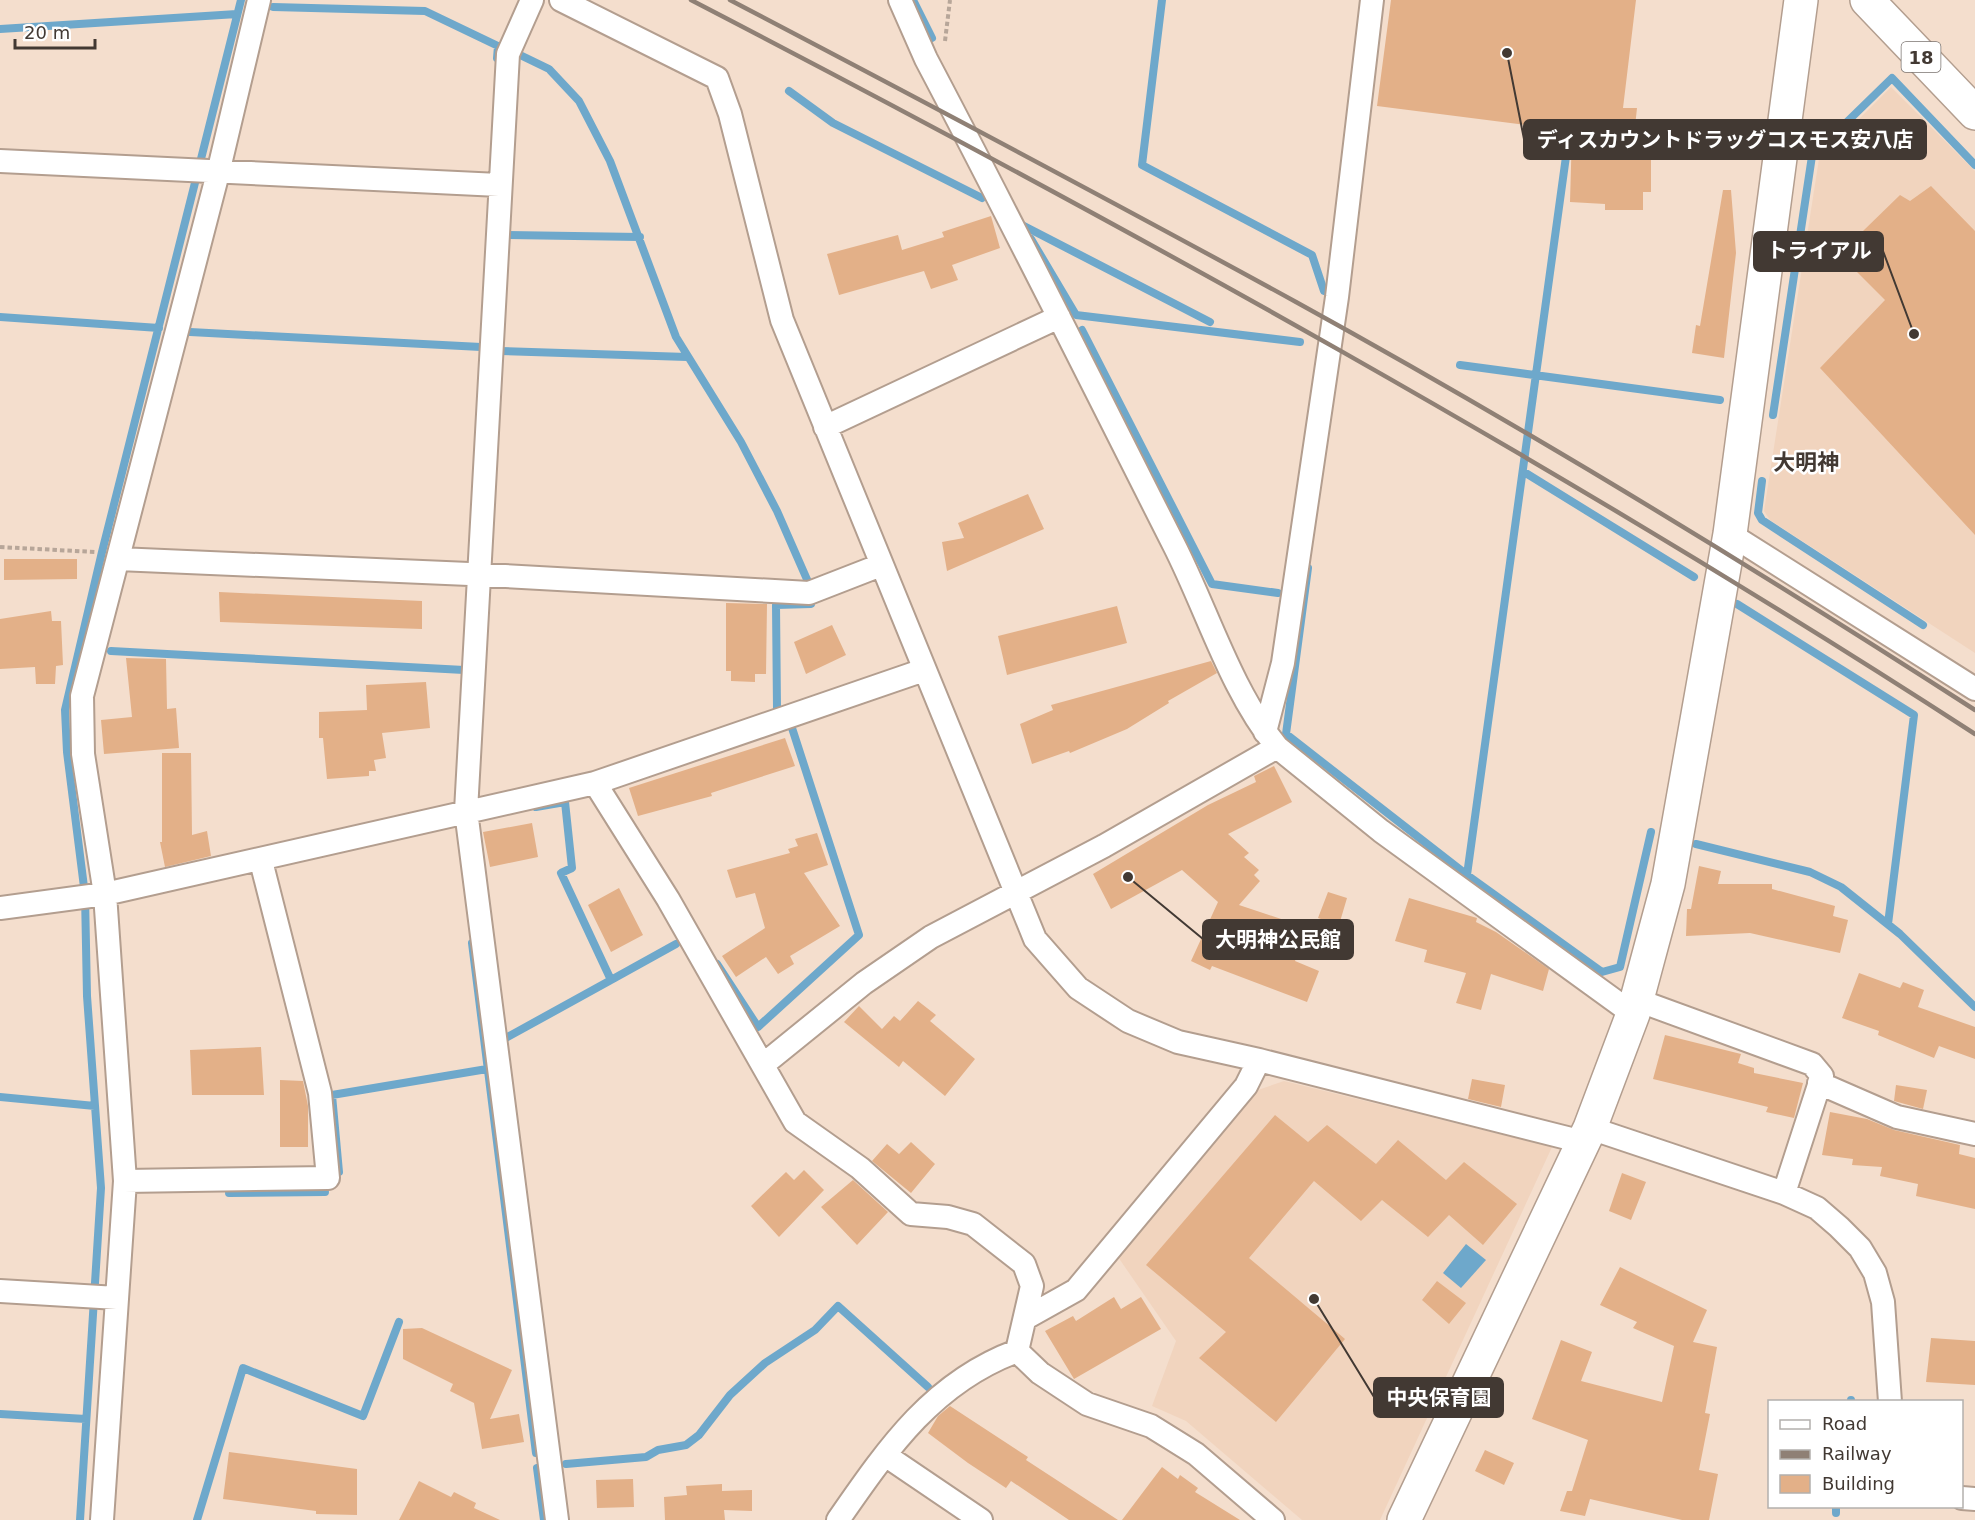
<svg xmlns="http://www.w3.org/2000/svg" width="1975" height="1520" font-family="'DejaVu Sans','Noto Sans JP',sans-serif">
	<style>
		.built { fill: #f1d4be }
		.water { fill: #6ea8cb }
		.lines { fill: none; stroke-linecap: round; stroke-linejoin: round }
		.stream { stroke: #6ea8cb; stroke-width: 8 }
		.building { fill: #e3b088 }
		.street-casing { stroke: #b39e8f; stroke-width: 26 }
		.secondary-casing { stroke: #b39e8f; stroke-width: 36 }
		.primary-casing { stroke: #b39e8f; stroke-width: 36 }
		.path { stroke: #b7a699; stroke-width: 4; stroke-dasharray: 4.5 3; stroke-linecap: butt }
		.street { stroke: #fff; stroke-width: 22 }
		.secondary { stroke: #fff; stroke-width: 33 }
		.primary { stroke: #fff; stroke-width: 33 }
		.rail { stroke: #8f8075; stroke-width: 4.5 }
		.labels { text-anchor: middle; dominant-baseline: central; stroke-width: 5; stroke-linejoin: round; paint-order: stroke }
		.shield { fill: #fff; stroke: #7b7470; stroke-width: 1.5 }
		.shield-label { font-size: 18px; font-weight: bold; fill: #423933 }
		.quarter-label { font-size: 22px; font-weight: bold; fill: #423933; stroke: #fff }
		.leader { fill: none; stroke: #423933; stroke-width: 2 }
		.callout-dot { fill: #423933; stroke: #fff; stroke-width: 2 }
		.callout { fill: #423933; stroke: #423933; stroke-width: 2 }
		.callout-label { font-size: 21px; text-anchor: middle; font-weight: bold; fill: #fff }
	</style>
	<rect width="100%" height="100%" fill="#f4decd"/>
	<path class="built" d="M1891,87L1975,171V653L1770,520L1764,511L1819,159Z
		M1284,1081L1552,1147L1380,1520H1302L1186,1421L1152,1406L1176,1341L1118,1257L1258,1090Z"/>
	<path class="water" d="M1466,1244L1486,1260L1461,1288L1443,1273Z"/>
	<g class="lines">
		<path class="stream" d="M913,0L932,38
			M1162,0L1142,165L1312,255L1324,291
			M273,7L425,11L498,46L497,58
			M0,29L237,14
			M518,54L549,69L579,101L610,161L676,337L741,442L777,511L809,584
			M789,91L833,123L982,198
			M1024,226L1210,322
			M507,235L640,237
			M1031,239L1076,315L1300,342
			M0,317L159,328
			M1082,330L1212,584L1278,593
			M190,332L481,347
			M500,351L687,357
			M1460,365L1720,400
			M1773,415L1812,156L1892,78L1975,165
			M1524,472L1694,577
			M1762,481L1758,513L1762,520L1923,625
			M1308,568L1286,734L1467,875L1602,972L1620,967L1651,832
			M1737,604L1914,715L1888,924
			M111,651L464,670
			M777,709L776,605L811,604
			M1696,844L1810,872L1841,887L1900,934L1975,1007
			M1467,875L1568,142
			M472,943L536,1453
			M717,964L758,1027L859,935L792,728
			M611,980L676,944
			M504,1039L611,980L561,873L572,868L565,802L536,807
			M0,1097L95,1106
			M339,1172L332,1095L487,1069
			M229,1193L325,1192
			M1851,1402V1400
			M0,1414L86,1419
			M566,1464L646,1457L658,1450L686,1445L699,1435L730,1395L765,1363L815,1330L838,1306L928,1387
			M537,1468L544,1520
			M1836,1513V1506
			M80,1520L101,1188L87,996L85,895L67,752L65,710L102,552L241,0
			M197,1520L243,1368L363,1416L399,1322"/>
	</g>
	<path class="building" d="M1391,0H1636L1623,108H1637L1632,154H1651V192H1643V210H1605V204L1570,202L1572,131L1377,106Z
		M1931,186L1975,231V535L1820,368L1885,300L1849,264L1872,241L1863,231L1900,195L1910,201Z
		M1723,190H1731L1736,253L1724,358L1692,353L1696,325L1700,326Z
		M991,216L1000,248L952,265L958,280L931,289L924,271L839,295L827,254L898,235L902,250L944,237L942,232Z
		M1028,494L1044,529L947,571L942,542L964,538L958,523Z
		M4,559H77V579L4,580Z
		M219,592L422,601V629L220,622Z
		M726,603L767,604L766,674H755V682L731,681V671H726Z
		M1117,606L1127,643L1007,675L998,636Z
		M51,611L52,621H61L63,665L56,666L55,684H36L35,667L0,669V619Z
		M832,625L846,655L806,674L794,642Z
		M126,658L166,659L167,709L176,708L179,748L104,754L101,720L132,717Z
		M1211,661L1217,673L1168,701L1169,703L1127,729L1070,753L1069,751L1032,764L1020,724L1053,710L1051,705Z
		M426,682L430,728L382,733L386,758L374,760L376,771H369V776L327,779L323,738H319V712L367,710L366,685Z
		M785,738L795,766L711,793L712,796L638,816L629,788Z
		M162,753H191L192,835L207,831L211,856L165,867L160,842H162Z
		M1274,766L1292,802L1228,834L1249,853L1244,857L1259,870L1254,875L1260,881L1239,905L1308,928L1295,961L1319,971L1307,1002L1212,966L1210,970L1191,961L1218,902L1182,870L1111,909L1093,874L1208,805L1256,782L1254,776Z
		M532,823L538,857L490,867L483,832Z
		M817,833L828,865L804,873L840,926L790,956L794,964L778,974L766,957L736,977L722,956L765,928L755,893L736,898L727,870L790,853L788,849L798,846L795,839Z
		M1699,866L1721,871L1718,884H1772V889L1835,906L1833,916L1848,920L1840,953L1750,933L1686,936L1687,909H1691Z
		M619,888L643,935L611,952L588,905Z
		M1328,892L1347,898L1339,925L1318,918Z
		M1409,898L1477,918L1476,922L1496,932L1549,969L1543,991L1491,974L1481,1010L1456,1003L1466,973L1424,962L1427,950L1395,941Z
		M1859,973L1900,988L1903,982L1924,990L1918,1007L1975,1027V1059L1939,1046L1934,1058L1878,1035L1879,1031L1842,1018Z
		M918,1001L936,1015L930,1021L975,1059L945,1096L903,1061L899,1067L844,1022L859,1006L882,1029L894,1016L900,1021Z
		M1665,1035L1741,1054L1738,1063L1754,1068V1073L1803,1083L1794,1118L1766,1112L1768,1107L1653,1079Z
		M261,1047L264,1095H192L190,1050Z
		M1472,1079L1505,1085L1501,1107L1468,1099Z
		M280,1080L303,1081L308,1106V1147H280Z
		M1896,1085L1927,1090L1923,1109L1894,1101Z
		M1830,1112L1867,1119L1894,1130L1960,1145L1959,1154L1975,1158V1209L1916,1196L1918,1184L1880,1176L1882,1167L1852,1165L1853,1159L1822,1155Z
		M1275,1115L1308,1142L1327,1125L1376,1164L1398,1140L1446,1180L1464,1162L1517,1204L1483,1245L1449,1215L1428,1237L1382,1200L1361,1221L1314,1181L1249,1258L1345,1339L1276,1422L1199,1358L1226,1332L1146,1265Z
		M911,1142L935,1164L911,1193L872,1161L887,1144L899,1154Z
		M804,1170L824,1190L779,1237L751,1206L786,1172L794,1180Z
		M1622,1173L1646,1182L1631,1220L1609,1211Z
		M853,1180L888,1212L857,1245L821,1207Z
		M1620,1267L1707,1310L1693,1342L1717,1347L1705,1413L1710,1414L1699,1470L1718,1474L1709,1520H1682L1590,1499L1585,1516L1560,1511L1567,1491H1572L1588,1440L1532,1419L1561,1340L1592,1352L1581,1381L1662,1402L1674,1346L1633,1328L1637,1322L1600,1305Z
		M1437,1281L1466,1303L1449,1324L1422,1300Z
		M1114,1297L1121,1309L1141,1297L1161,1329L1074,1379L1045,1331L1073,1316L1076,1321Z
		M422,1328L512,1370L490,1419L519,1414L524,1442L482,1449L474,1403L450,1391L453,1384L403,1359V1329Z
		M1931,1338L1975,1341V1385L1926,1382Z
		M950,1406L1028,1457L1026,1460L1118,1520H1069L1011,1481L1006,1488L968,1463L928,1433L938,1416Z
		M1485,1450L1514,1463L1504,1485L1475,1471Z
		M229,1452L357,1469V1515L316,1514V1511L223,1499Z
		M1162,1467L1178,1479L1180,1475L1198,1488L1195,1492L1240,1520H1122Z
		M633,1479L634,1507L597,1508L596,1480Z
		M419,1481L451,1497L454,1492L476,1503L474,1508L500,1520H399Z
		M722,1484V1491L752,1490V1511L724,1510L725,1520H665L664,1497L687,1495L686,1486Z"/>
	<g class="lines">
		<defs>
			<path id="street" d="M532,0L508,54L466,811L557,1520
				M561,0L717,78L730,114L782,320L1035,939L1078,988L1128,1021L1178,1042L1259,1060
				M900,0L926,59C1011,220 1092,383 1174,545C1208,612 1230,689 1277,747L1381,831L1633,1014
				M0,161L499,185
				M825,427L1059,317
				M1730,534L1975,689
				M118,559L469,574L809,593L881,565
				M1265,732L1283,663L1337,297L1372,0
				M595,783L924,670
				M0,908L105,894L595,783L668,899L795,1122L860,1168L911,1214L948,1217L973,1224L1024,1264L1032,1286L1017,1351L1040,1373L1087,1404L1151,1426L1196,1454L1273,1520
				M1637,1000L1812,1064L1822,1076L1784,1193
				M764,1064L864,983L931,937L1104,846L1277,747
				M1819,1083L1897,1117L1975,1134
				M1590,1128L1784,1193L1817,1208L1839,1227L1860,1248L1875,1273L1883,1302L1890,1402
				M125,1181L328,1178L320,1093L261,861
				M0,1291L117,1298
				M1026,1318L1076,1290L1246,1086L1259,1060L1583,1142
				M885,1455L981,1520
				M1962,1498L1975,1499
				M102,1520L125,1181L105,894L83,754L82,696L218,173L259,0
				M838,1520C888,1448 933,1382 1017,1351"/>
			<path id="secondary" d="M1404,1520L1590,1128L1633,1014L1668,884L1730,534L1801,0"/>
			<path id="primary" d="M1867,0L1975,113"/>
		</defs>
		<use href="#street" class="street-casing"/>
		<use href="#secondary" class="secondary-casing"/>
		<use href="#primary" class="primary-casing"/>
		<path class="path" d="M945,41L950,0
			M0,547L95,552"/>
		<use href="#street" class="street"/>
		<use href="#secondary" class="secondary"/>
		<use href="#primary" class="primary"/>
		<path class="rail" d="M691,0C1129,227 1561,466 1975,734
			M730,0C919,99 1108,199 1296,302C1527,429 1753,567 1975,710"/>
	</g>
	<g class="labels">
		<rect class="shield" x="1901.5" y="42" width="39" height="30" rx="4.5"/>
		<g class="shield-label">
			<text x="1921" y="57">18</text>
		</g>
		<g class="quarter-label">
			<text x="1806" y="462">大明神</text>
		</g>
	</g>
	<path class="leader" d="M1507 53L1524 139M1914 334L1883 251M1128 877L1203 939M1314 1299L1374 1397"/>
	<g class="callout-dot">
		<circle cx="1507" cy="53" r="6"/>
		<circle cx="1914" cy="334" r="6"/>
		<circle cx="1128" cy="877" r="6"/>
		<circle cx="1314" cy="1299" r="6"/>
	</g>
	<g class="callout">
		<rect x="1524" y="120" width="402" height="39" rx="6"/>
		<rect x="1754" y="232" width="129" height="39" rx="6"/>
		<rect x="1203" y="920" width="150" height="39" rx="6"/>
		<rect x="1374" y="1378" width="129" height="39" rx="6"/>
	</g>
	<g class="callout-label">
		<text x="1725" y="147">ディスカウントドラッグコスモス安八店</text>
		<text x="1819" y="258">トライアル</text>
		<text x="1278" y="947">大明神公民館</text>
		<text x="1439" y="1405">中央保育園</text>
	</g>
	<rect x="1768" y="1400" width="195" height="108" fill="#ffffff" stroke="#b3b0ad" stroke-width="1.5"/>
	<rect x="1780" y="1420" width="30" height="9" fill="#ffffff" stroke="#b3b0ad" stroke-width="1.5"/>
	<text x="1822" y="1430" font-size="18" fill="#423933">Road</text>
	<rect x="1780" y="1450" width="30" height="9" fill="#8f8075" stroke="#b3b0ad" stroke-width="1.5"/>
	<text x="1822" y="1460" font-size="18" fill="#423933">Railway</text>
	<rect x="1780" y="1475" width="30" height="18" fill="#e3b088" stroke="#b3b0ad" stroke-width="1.5"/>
	<text x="1822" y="1490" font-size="18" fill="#423933">Building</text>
	<path d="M15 39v9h80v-9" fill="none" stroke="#423933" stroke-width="3"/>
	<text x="24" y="39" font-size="18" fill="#423933" stroke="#ffffff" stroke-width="4.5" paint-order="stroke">20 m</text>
</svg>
